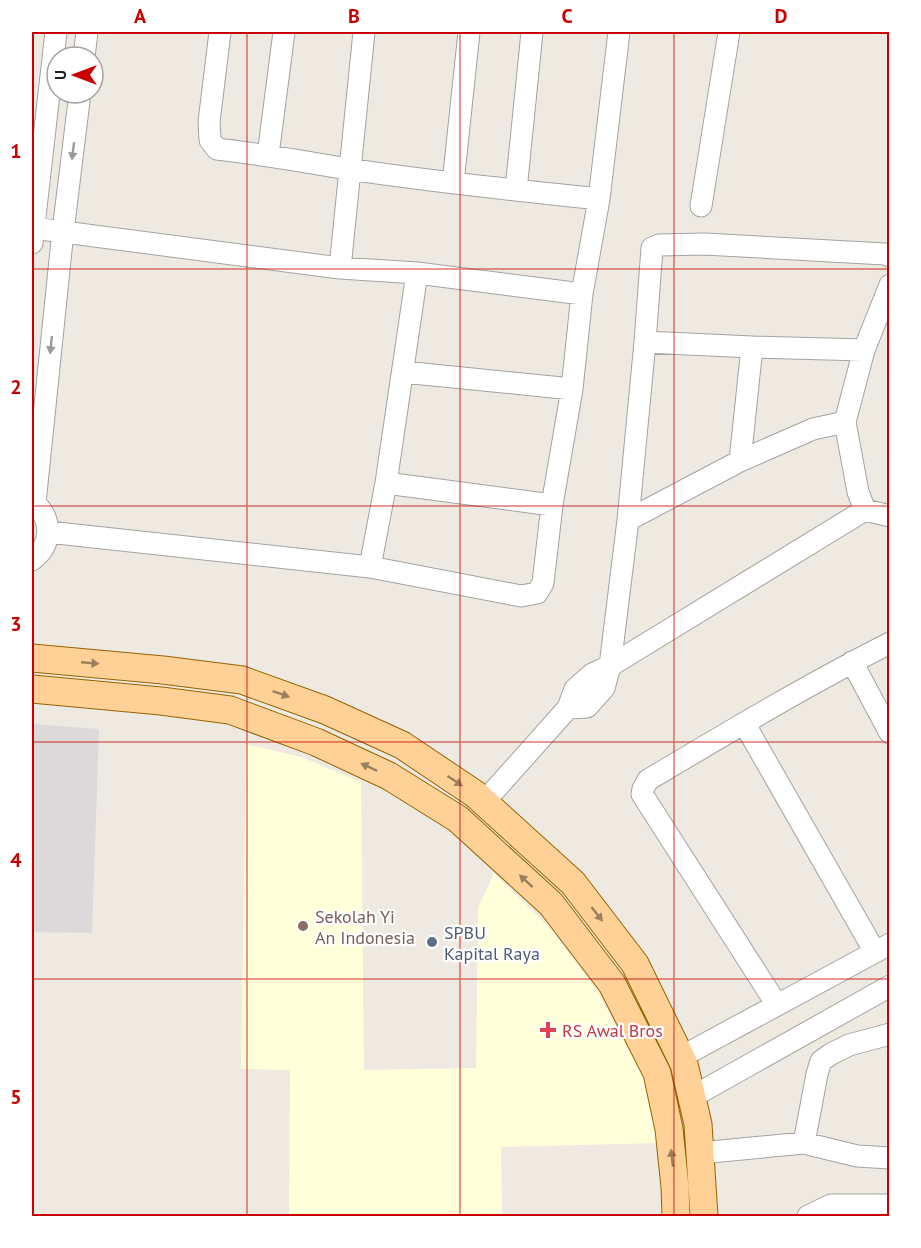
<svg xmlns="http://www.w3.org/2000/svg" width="921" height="1248" font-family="'PT Sans',sans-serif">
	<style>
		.residential { fill: #dbd9d9 }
		.education { fill: #ffffda }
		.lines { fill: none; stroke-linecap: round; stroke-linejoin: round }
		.minor-casing { stroke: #a3a3a3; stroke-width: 23 }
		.major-casing { stroke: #956300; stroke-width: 29 }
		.minor { stroke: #fff; stroke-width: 21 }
		.major { stroke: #ffd196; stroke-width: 27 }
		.oneway { fill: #999 }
		.oneway2 { fill: #99805f }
		.grid { fill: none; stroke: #c90000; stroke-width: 1.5; stroke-opacity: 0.55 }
		.education-dot { fill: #8d6e63; stroke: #fff; stroke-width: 2 }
		.service-dot { fill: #5c6f8a; stroke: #fff; stroke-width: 2 }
		.health-dot { fill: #e0444e; stroke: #fff; stroke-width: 2 }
		.labels { text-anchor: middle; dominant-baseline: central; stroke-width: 4.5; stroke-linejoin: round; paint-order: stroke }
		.education-label { font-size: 18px; fill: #785e54; stroke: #fff; text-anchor: start }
		.service-label { font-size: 18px; fill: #4e5e75; stroke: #fff; text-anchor: start }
		.health-label { font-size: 18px; fill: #be3a42; stroke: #fff; text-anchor: start }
		.neatline { fill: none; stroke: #c90000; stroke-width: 2 }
		.grid-label { font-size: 20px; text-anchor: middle; font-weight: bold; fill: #c90000 }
	</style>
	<rect width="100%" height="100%" fill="#efeae1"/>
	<path class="residential" d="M32,724L99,729L92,933L32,932Z"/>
	<path class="education" d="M246,744L301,757L361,782L364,1070L476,1068L478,908L494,873L551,929L598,992L643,1076L658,1143L501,1147L502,1216H289L290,1070L241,1069Z"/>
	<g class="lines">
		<defs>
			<path id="minor" d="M220,32L209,122L210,140L217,149C261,154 305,162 349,169C432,182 516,190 599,199
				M84,57L87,32
				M268,155L284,32
				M453,183L469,32
				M516,190L532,32
				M701,206L729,32
				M33,228L340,268L417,273L582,294
				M32,243L56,32
				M340,268L364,32
				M645,342L752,347L864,350
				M403,372L572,389
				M740,461L752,347
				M386,483L552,505
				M32,501C52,517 54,543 32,560
				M35,503L63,231L80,93
				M865,510L858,492L845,422L864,350L890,285
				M628,520L740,461L813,429L845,422
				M48,532L370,567L521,596L537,593L543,583L552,505L572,389L582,294L599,199L619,32
				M370,567L386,483L417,273
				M852,662L890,733
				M568,708L587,707L604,688L610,666L628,520L645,342L652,248L659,245L704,244L885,254L890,256
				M744,723L875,952
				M484,802L568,708L575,689L592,674L610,666L865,510L890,516
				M777,1005L642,794L643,789L648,780C727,733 807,685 890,643
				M681,1057L890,944
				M692,1097L890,986
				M804,1143L817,1074L821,1061L831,1054L849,1045L890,1034
				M700,1153L804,1143L857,1156L890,1158
				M808,1216L831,1205H890"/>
			<path id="major" d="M32,658L163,670L242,680L325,710L402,745L475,794L573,883L635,964L684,1064L698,1124L704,1216
				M32,689L161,701L230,710L316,742L389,776L458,819L551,904L612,984L657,1073L669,1129L675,1187L676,1216"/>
		</defs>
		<use href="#minor" class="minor-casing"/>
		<use href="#major" class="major-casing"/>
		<use href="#minor" class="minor"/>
		<use href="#major" class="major"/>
	</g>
	<defs><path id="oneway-solid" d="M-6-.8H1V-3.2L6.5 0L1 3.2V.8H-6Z" transform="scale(1.5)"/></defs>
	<g class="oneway">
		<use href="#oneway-solid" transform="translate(73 151) rotate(97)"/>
		<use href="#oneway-solid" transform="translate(51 345) rotate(96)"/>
	</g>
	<g class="oneway2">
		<use href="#oneway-solid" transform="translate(90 663) rotate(5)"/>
		<use href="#oneway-solid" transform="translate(281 694) rotate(19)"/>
		<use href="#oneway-solid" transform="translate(369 767) rotate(-155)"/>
		<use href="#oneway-solid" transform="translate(455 781) rotate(34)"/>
		<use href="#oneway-solid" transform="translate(526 881) rotate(-137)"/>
		<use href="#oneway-solid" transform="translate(597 914) rotate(52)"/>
		<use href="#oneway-solid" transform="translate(672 1158) rotate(-96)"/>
	</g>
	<path class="grid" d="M247,32V1216M460,32V1216M674,32V1216M32,269H890M32,506H890M32,742H890M32,979H890"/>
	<circle class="education-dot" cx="303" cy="926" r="6"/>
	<circle class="service-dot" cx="432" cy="942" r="6"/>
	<path class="health-dot" d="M545 1021h6v6h6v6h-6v6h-6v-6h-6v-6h6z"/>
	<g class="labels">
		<g class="education-label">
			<text x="315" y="916">Sekolah Yi<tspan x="315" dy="21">An Indonesia</tspan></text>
		</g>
		<g class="service-label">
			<text x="444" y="932">SPBU<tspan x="444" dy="21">Kapital Raya</tspan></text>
		</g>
		<g class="health-label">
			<text x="562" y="1030">RS Awal Bros</text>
		</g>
	</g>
	<rect width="921" height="1248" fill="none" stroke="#ffffff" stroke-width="66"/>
	<g transform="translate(75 75) rotate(270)"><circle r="28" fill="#ffffff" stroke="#a4a4a4" stroke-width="1.5"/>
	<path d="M0-4.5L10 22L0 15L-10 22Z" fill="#c90000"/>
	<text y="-9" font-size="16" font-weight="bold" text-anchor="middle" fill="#1c1c1c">U</text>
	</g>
	<rect x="33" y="33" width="855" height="1182" class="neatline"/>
	<g class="grid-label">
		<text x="140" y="23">A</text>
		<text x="354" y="23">B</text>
		<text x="567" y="23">C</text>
		<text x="781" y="23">D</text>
		<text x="16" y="158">1</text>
		<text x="16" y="394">2</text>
		<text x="16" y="631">3</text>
		<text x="16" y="867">4</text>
		<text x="16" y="1104">5</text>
	</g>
</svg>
